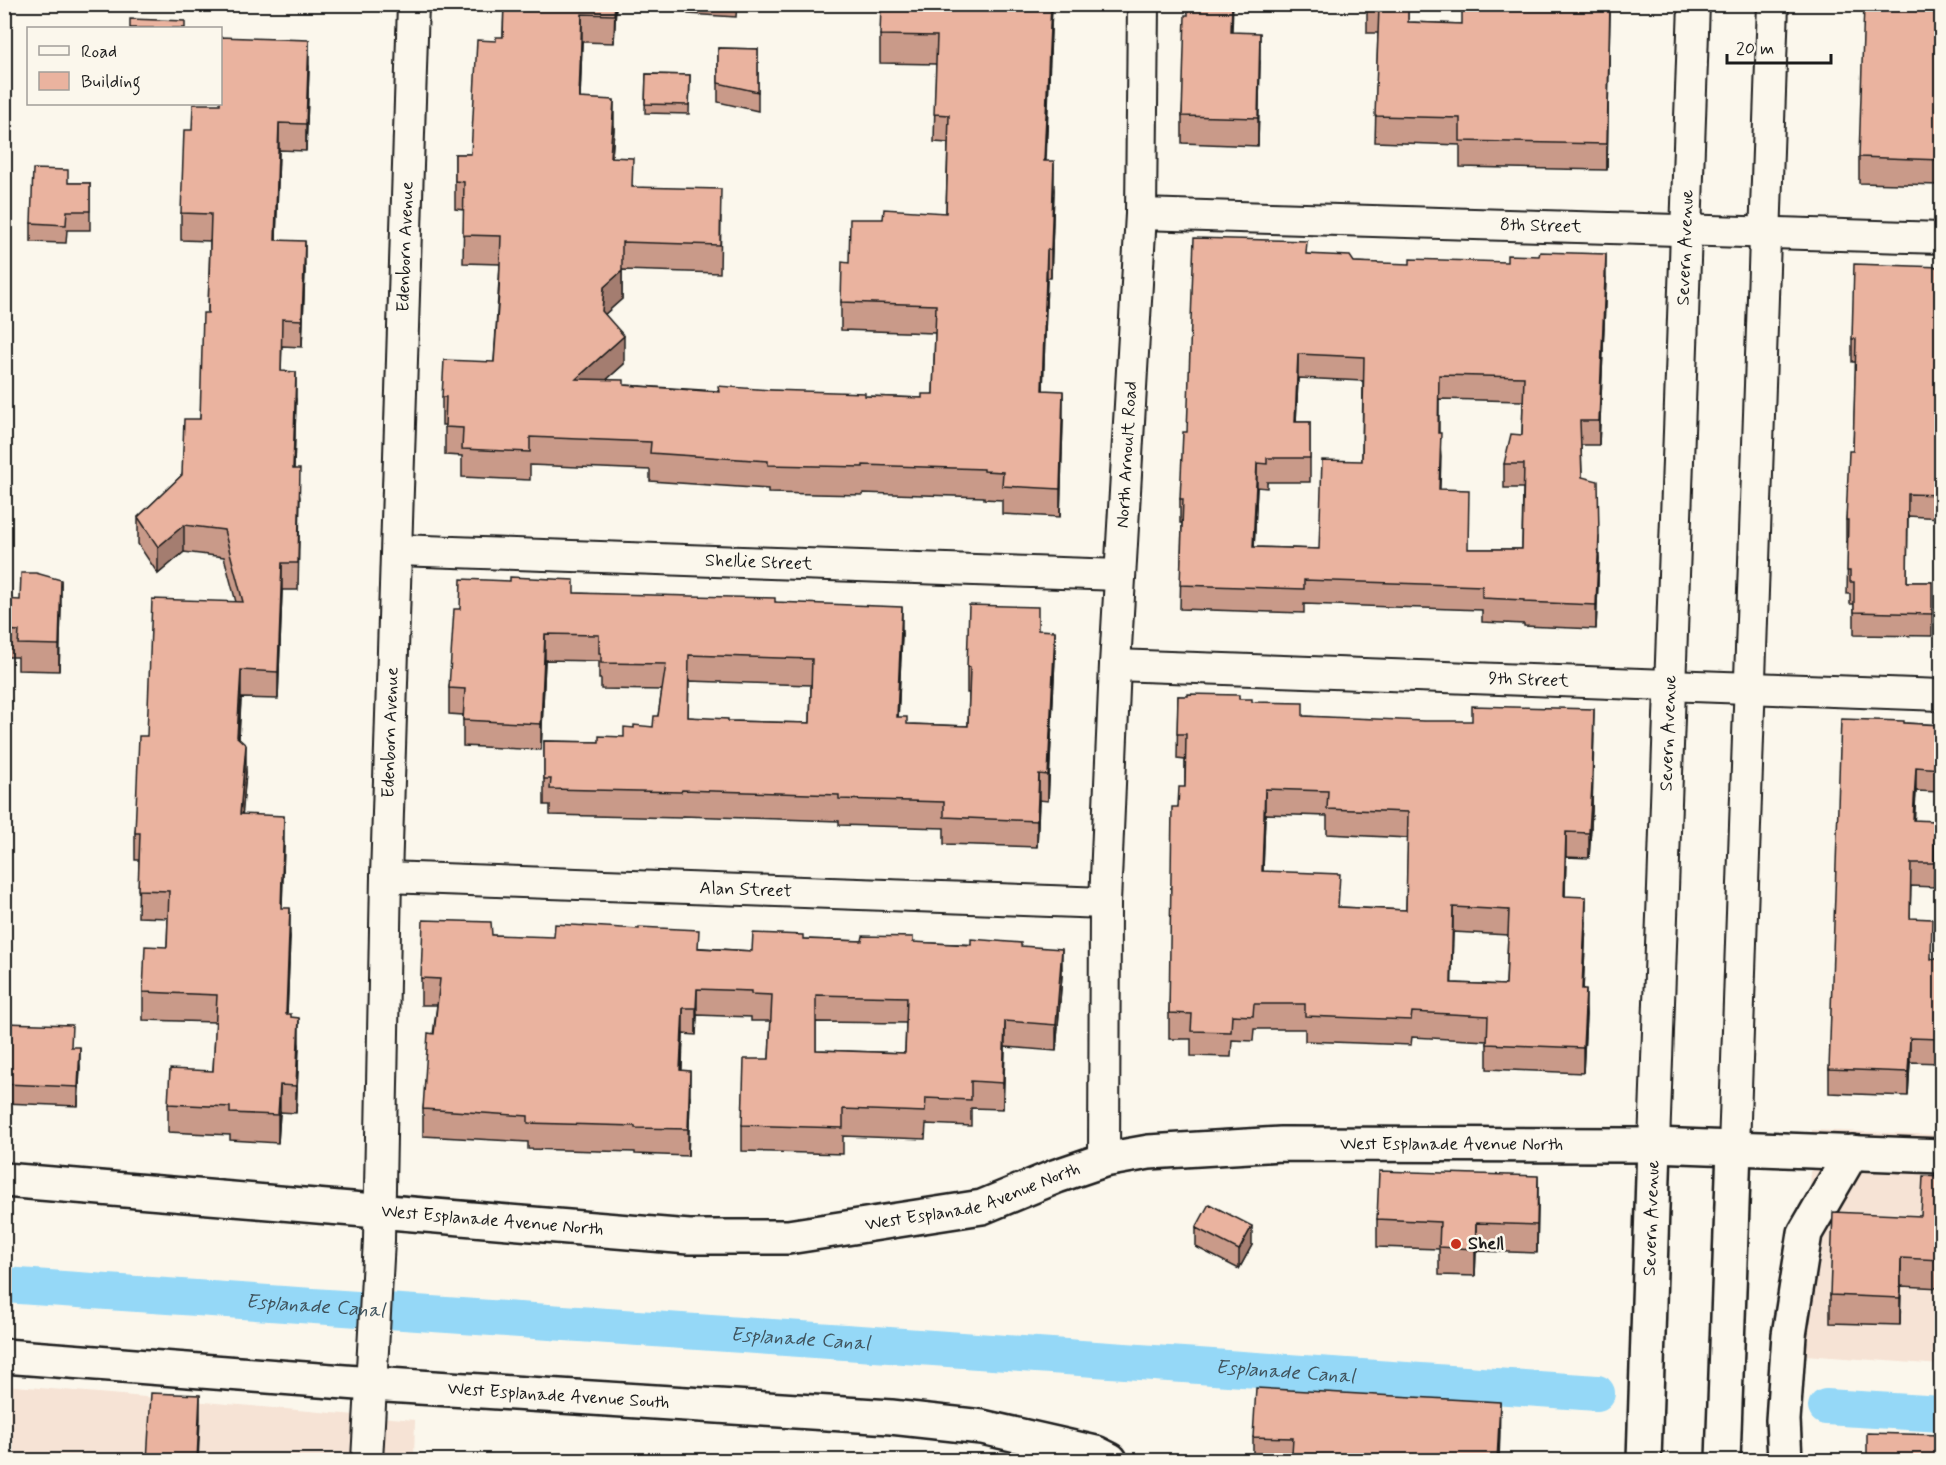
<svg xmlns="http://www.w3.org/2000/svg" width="1946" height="1465" font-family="Mynerve,sans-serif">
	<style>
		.built { fill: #f6e3d5 }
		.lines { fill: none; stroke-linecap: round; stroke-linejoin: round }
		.canal { stroke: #95d8f7; stroke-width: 36 }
		.street-casing { stroke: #1c1c1c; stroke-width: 34 }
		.secondary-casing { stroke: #1c1c1c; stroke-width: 38 }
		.street { stroke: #fbf7ec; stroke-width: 30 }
		.secondary { stroke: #fbf7ec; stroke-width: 33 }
		.wall { fill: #c99a89; stroke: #1c1c1c; stroke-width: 1.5; fill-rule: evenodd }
		.shaded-wall { fill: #a47d6f; stroke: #1c1c1c; stroke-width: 1.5 }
		.building { fill: #eab39f; stroke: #1c1c1c; stroke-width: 1.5; fill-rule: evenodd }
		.poi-dot { fill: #c8321e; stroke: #fbf7ec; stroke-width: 2 }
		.labels { text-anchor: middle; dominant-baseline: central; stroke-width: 5; stroke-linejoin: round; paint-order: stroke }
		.street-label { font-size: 18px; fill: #1c1c1c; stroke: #fbf7ec }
		.poi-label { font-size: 18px; font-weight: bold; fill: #1c1c1c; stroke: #fbf7ec; text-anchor: start }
		.water-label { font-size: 20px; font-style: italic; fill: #40545e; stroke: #fbf7ec }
	</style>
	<rect width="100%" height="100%" fill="#fbf7ec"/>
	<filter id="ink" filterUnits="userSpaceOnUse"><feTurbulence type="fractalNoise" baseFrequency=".0167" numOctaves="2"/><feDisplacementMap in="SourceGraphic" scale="12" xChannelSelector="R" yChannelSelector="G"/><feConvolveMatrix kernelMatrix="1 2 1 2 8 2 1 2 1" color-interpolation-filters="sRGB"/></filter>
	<g filter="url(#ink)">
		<path class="built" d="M1812,1130L1941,1135V1365L1805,1355Z
			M4,1385L415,1420L414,1460H5Z"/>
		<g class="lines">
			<g class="canal">
				<path id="s1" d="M4,1285L1597,1393"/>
				<path d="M1826,1407L1942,1414"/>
			</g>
			<defs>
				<g id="street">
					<path id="s2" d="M1141,214L1942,238"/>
					<path id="s3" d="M397,550L1120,575"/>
					<path id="s4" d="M1115,665L1942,695"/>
					<path id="s5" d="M386,877L1105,903"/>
					<path id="s6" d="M1654,1145L1694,4"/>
					<path d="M1734,1148L1773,4"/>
					<path id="s7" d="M1104,1160L1105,903L1115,665L1141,214L1143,4"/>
					<path id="s8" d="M367,1460L379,1240L386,877L413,4"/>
				</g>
				<g id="secondary">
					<path id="s9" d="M4,1180L689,1237H788L982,1207L1057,1176L1104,1160L1149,1152L1281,1144L1654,1145L1942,1156"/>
					<path id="s10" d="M4,1356L371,1384L891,1417L982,1427L1096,1453L1110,1460"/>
					<path id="s11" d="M1644,1460L1654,1145"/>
					<path d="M1723,1460L1734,1148"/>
					<path d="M1785,1460L1783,1420L1789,1335L1805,1233L1852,1152"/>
				</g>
			</defs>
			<use href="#street" class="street-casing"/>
			<use href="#secondary" class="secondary-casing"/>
			<use href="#street" class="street"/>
			<use href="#secondary" class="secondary"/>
		</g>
		<path class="wall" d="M504,4H616L614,43L582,42L580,98L614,128L612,157L633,187L721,217L720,273L622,270V299L605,314L624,364L606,380L624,385L718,391L770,390L865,396L922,398L933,394L935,333L841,330V302L849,263L883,219L946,213L948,143L934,142L936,64L880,63V35L1052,4L1046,161L1054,189L1051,278H1047L1043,390L1063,419L1060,517L1002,514V500L984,499V497L863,493V495L768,493V489L650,481V470L530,465V480L462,477V456L445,455V425H442V397L494,362L500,264L463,263L464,210L455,209V154H471L496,41L503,37Z
			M680,4H737L736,17L688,14Z
			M1233,4L1232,32L1260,61L1258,146L1182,143V116L1188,15Z
			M1367,4H1408V22L1462,24L1489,11L1490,4H1610L1607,170L1460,167V145L1375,142L1378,33H1367Z
			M1941,4V185L1859,183V157Z
			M718,48L758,49V111L718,102Z
			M309,67L306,151L279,150L276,240L305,269L302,347L282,346L281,371L296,399L294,469L300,497L298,590H282L278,699L241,698L239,739L246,772L242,814L284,843L282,908L290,936L287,1014L291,1017L299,1045L296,1113L280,1112L278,1143L230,1140V1135L168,1132V1104L213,1071L216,1022L143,1020V992L167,947L168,918L138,917L139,860H135V833L147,736L236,602L224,557L184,552L158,574L138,544V517L182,475L200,419L208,313L210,241L181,240V213Z
			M646,74L690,75L689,114L645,113Z
			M68,183H90V230H67L66,243L31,242V223Z
			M1307,254L1354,262L1606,278L1599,445H1581L1582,477L1599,558L1596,629L1524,626V624L1482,622V610L1304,604V613L1180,609L1182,523H1180V499ZM1298,378L1363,381L1362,461L1319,549L1254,547L1257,487L1267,488V482H1310V422H1296ZM1439,399L1523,401L1522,435L1504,464V488H1523L1522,549H1468L1440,489L1441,457L1439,433Z
			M1941,267V518L1908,516L1907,582H1932V636L1854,635V604H1850V594H1847L1848,542H1846V520L1853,451L1856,362H1852V339Z
			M510,581L574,593L775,602L902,633L898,717L907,724L968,726L969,693H967V667L1038,630L1055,657L1048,801L1039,800L1037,847L944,844V828L839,825V821L682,816L681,818L550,815V805H544V741L599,742L624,737L634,728L653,727L658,716L662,690L601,689V679H599V661L545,660L541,750L463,746V715L449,714V688L460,609ZM689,681L811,685L810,723L728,721L688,717Z
			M4,599L61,606L59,671L18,670V657H4Z
			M1178,696L1239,699L1303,716L1594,734L1592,810L1589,858L1566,857L1565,896L1586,922L1583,989L1586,1014L1583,1073L1487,1069V1041L1412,1037L1411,1045L1305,1041V1029H1254L1253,1041L1232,1040L1231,1057L1191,1056V1039H1169V1013L1178,807L1185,787V760L1177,759ZM1265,814L1327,816V834L1408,838L1406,910L1339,907L1263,871ZM1453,932L1508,935L1506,985L1451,983Z
			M1904,723L1941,725V792L1916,791L1914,820L1935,845L1934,887L1911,886L1910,918L1932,959H1941V1063L1910,1062L1908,1096L1829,1093V1069Z
			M492,935L752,951L803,939L1021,946L1062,975L1056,1051L1005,1047L1003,1109L971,1108V1126L926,1124L925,1139L843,1136V1154L742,1151V1125L769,1059L771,1021H751V1017L697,1015L696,1035L683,1034L682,1070L690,1097L688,1156L635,1154V1152L528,1149V1142L423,1136V1109L437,1005H421V978ZM816,1022L906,1023L905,1053L816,1050Z
			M4,1023L72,1047L80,1066L78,1106L4,1103Z
			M1941,1177V1288L1901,1286L1900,1325L1830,1323V1295L1921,1216Z
			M1538,1204L1537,1253L1476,1251L1475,1276L1439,1275V1249L1377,1247V1219Z
			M1196,1228L1252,1245L1239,1269L1196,1247Z
			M1500,1430L1499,1461H1253V1437Z"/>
		<path class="shaded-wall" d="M615,4H616L614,43Z
			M1051,4H1052L1044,189V161Z
			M1610,4L1607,170V144Z
			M582,14V42L579,126V98Z
			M1260,33V61L1258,146V118Z
			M309,40V67L306,151V124Z
			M614,100V128L610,185V157Z
			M279,123V150L275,268V240Z
			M1054,161V189L1051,278V250Z
			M305,241V269L302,347V320Z
			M1047,250V278L1042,418V390Z
			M1606,254V278L1599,445V421Z
			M622,271V299L604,315L602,311L604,287Z
			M624,336V364L576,407V379Z
			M1298,354V378L1295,446V422Z
			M296,372V399L293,497V469Z
			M1063,391V419L1060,517V489Z
			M1257,463V487L1253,571V547Z
			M184,525V552L158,574V547Z
			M1599,535V558L1596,629V605Z
			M282,563V590L278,699V672Z
			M61,580V606L59,671V645Z
			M902,607V633L897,743V717Z
			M1055,631V657L1048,801V775Z
			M545,634V660L541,750V724Z
			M241,670V698L237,765V737Z
			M1594,709L1592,810L1589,858V833Z
			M246,745V772L240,842V814Z
			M1916,767V791L1913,844V820Z
			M1039,774V800L1037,847V821Z
			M1265,789V814L1262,897V871Z
			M284,816V843L281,935V908Z
			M1566,832V857L1564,921V896Z
			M1586,897V922L1582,1014V989Z
			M1453,907V932L1451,1008V983Z
			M290,908V936L286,1041V1014Z
			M1062,949V975L1056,1051V1025Z
			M697,989V1015L696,1035V1008Z
			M1586,989V1014L1583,1073V1048Z
			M683,1008V1034L680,1096V1070Z
			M299,1018V1045L296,1113V1086Z
			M1005,1021V1047L1003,1109V1083Z
			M1910,1038V1062L1908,1096V1072Z
			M80,1047V1066L78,1106V1087Z
			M690,1071V1097L688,1156V1129Z
			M280,1085V1112L278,1143V1115Z
			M1538,1176V1204L1537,1253V1225Z
			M1476,1223V1251L1475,1276V1249Z
			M1252,1226V1245L1239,1269V1250Z
			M1901,1258V1286L1900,1325V1298Z
			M200,1395V1419L198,1461H197Z
			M1500,1402L1499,1461H1497Z"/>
		<path class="building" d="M504,4H615L614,15L582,14L579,98L614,100L610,157L633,158L632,187L721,189L720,245L622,242V271L604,287L602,311L624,336L576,379L624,380V385L719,392L718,386L770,390L865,393V396L922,398V394H933L936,305L841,302L842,262L849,263L850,219H883L884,209L946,213L949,115L934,114L937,36L880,35L881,4H1051L1044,161H1054L1051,250H1047L1042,390L1063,391L1060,489L1002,486L1003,472L984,471V469L863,465V467L768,465V461L650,453L651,442L530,437V452L462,449L463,428L445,427L446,397H442L444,360L494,362L499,292L501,236L463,235L464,182L455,181V154H471L477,40L496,41V37H503Z
			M1188,4H1232L1231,32L1260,33L1258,118L1182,116L1185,15H1188Z
			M1367,4H1408V22L1462,24V11H1489L1490,4H1610L1607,144L1460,141V118L1375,116L1379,7L1367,6Z
			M1864,4H1941V160L1859,157Z
			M130,19L185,21V28H130Z
			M220,37L309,40L306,124L279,123L275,240L305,241L302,320L282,319L281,371L296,372L293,469H300L298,563H282L278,672L241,670L237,737L246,745L240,814L284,816L281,908H290L286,1014H291V1017L299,1018L296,1086L280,1085L278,1115L230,1113V1107L168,1104L170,1069L213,1071L217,995L143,992L145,946L167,947L169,891L138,890L140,833H135L139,736H147L152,599L243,602L224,530L184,525L158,547L138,517L182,475L184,419H200L203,313H208L211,214L181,213L184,130H192L193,104H220Z
			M718,48L758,49V92L718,83Z
			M646,74L690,75L689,105L645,104Z
			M33,169L68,170V183H90V211H67L66,225L31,223Z
			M1194,238L1307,241L1306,254L1350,256L1354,262L1410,264V259L1507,262V255L1539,256L1540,252L1606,254L1599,421H1580L1582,477L1598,481L1599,535L1596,605L1524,602V600L1482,598V586L1304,580V589L1180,585L1183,499H1180L1183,432H1187ZM1298,354L1364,357L1362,461L1322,460L1319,549L1253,547L1257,463L1267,464V458H1310V422H1295ZM1439,375L1524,377L1522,435L1511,434L1504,464H1524L1522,549H1468L1469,490L1439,489L1441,433H1438Z
			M1854,264L1941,267V495L1908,494L1907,582H1932V614L1854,612V582H1850V571H1847L1848,520H1846L1849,451H1853L1856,339H1852Z
			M21,573H36L61,580L59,645L18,644L19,631L4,630V599L20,600Z
			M510,577L574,580V593L775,598V602L902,607L897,717H907V724L968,726L970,667H967L969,605L1038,607V630L1055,631L1048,775L1039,774L1037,821L944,817V802L839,799V795L682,790L681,792L550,789L551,779H544V741L599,742V736L624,737V727L634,728V725L653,727L654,716H658L666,664L601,663V653H599V635L545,634L541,724L463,720L465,689L449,688L454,609H460L461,579L510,581ZM689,655L812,659L810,723L728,721V719L688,717Z
			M1188,694L1239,695V699H1252V702L1303,703V716L1424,721H1472V706L1594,709L1592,785L1589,833L1566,832L1564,896L1586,897L1582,989H1586L1583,1048L1487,1044L1488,1016L1412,1012L1411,1020L1305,1016V1004H1254L1253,1016L1232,1015L1231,1032L1191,1031L1192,1014L1169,1013L1172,807H1178L1179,787H1185L1186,734H1177L1178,696H1188ZM1265,789L1328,791L1327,809L1408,812L1406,910L1338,907L1340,874L1262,871ZM1453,907L1509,910L1506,985L1451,983Z
			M1841,719L1904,721V723L1941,725V769L1916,767L1913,820L1935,821L1934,863H1911L1910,918L1932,919L1931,959H1941V1039L1910,1038L1908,1072L1829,1069Z
			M423,920L491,922L492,935L554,937L555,924L639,929V927L699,930L698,948L752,951L753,933L803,935V939L862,941L863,936L913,937V942L971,945V939L1021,943V946L1062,949L1056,1025L1005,1021L1003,1083L971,1081V1100L926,1098L925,1112L843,1109V1128L742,1125L744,1059H769L772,995L751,994V991L697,989L696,1008H683L680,1070L690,1071L688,1129L635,1128V1126L528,1123V1116L423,1109L428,1033L434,1034L440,979L421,978ZM816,995L907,997L905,1053L816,1050Z
			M4,1023L72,1025L71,1047H80L78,1087L4,1084Z
			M1379,1171L1538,1176L1537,1225L1476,1223L1475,1249L1439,1247L1440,1222L1377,1219Z
			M1923,1176L1941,1177V1260L1901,1258L1900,1298L1830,1295L1833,1212L1921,1216Z
			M1209,1204L1252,1226L1239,1250L1196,1228Z
			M1256,1388L1500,1402L1497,1461H1409V1459L1292,1454L1293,1438L1253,1437Z
			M151,1393L200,1395L197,1461H147Z
			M1867,1433L1941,1435V1461H1867Z"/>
	</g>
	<circle class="poi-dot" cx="1456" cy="1244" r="6"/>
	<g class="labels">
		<g class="street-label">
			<text stroke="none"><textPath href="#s2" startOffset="400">8th Street</textPath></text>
			<text stroke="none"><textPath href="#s8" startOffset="1214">Edenborn Avenue</textPath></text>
			<text stroke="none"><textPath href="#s6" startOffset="898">Severn Avenue</textPath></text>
			<text stroke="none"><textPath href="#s7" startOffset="706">North Arnoult Road</textPath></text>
			<text stroke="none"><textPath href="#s3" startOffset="362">Shellie Street</textPath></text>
			<text stroke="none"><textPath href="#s4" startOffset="414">9th Street</textPath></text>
			<text stroke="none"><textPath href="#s8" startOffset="728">Edenborn Avenue</textPath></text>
			<text stroke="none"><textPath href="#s6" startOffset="412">Severn Avenue</textPath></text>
			<text stroke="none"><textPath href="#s5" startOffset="360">Alan Street</textPath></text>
			<text stroke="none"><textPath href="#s9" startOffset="1462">West Esplanade Avenue North</textPath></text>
			<text stroke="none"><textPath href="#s9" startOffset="976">West Esplanade Avenue North</textPath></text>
			<text stroke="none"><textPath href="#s11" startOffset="242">Severn Avenue</textPath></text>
			<text stroke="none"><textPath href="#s9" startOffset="490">West Esplanade Avenue North</textPath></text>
			<text stroke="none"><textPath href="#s10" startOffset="556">West Esplanade Avenue South</textPath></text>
		</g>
		<g class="poi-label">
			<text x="1468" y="1244">Shell</text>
		</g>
		<g class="water-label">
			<text stroke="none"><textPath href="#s1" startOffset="312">Esplanade Canal</textPath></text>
			<text stroke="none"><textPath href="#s1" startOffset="798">Esplanade Canal</textPath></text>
			<text stroke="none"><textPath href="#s1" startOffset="1284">Esplanade Canal</textPath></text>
		</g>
	</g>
	<rect width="1946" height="1465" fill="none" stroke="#fbf7ec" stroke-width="24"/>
	<rect x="12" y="12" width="1922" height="1441" fill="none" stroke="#1c1c1c" stroke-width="2" filter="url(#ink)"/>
	<rect x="27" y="27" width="195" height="78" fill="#fbf7ec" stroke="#a29f99" stroke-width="1.5"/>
	<rect x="39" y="46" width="30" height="9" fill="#fbf7ec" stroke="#a29f99" stroke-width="1.5"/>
	<text x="81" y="57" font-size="18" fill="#1c1c1c">Road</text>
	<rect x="39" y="72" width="30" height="18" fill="#eab39f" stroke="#a29f99" stroke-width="1.5"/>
	<text x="81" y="87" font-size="18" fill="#1c1c1c">Building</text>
	<path d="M1727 54v9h104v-9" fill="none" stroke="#1c1c1c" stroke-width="3"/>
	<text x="1736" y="54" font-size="18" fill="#1c1c1c" stroke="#fbf7ec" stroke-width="4.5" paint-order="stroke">20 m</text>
</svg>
